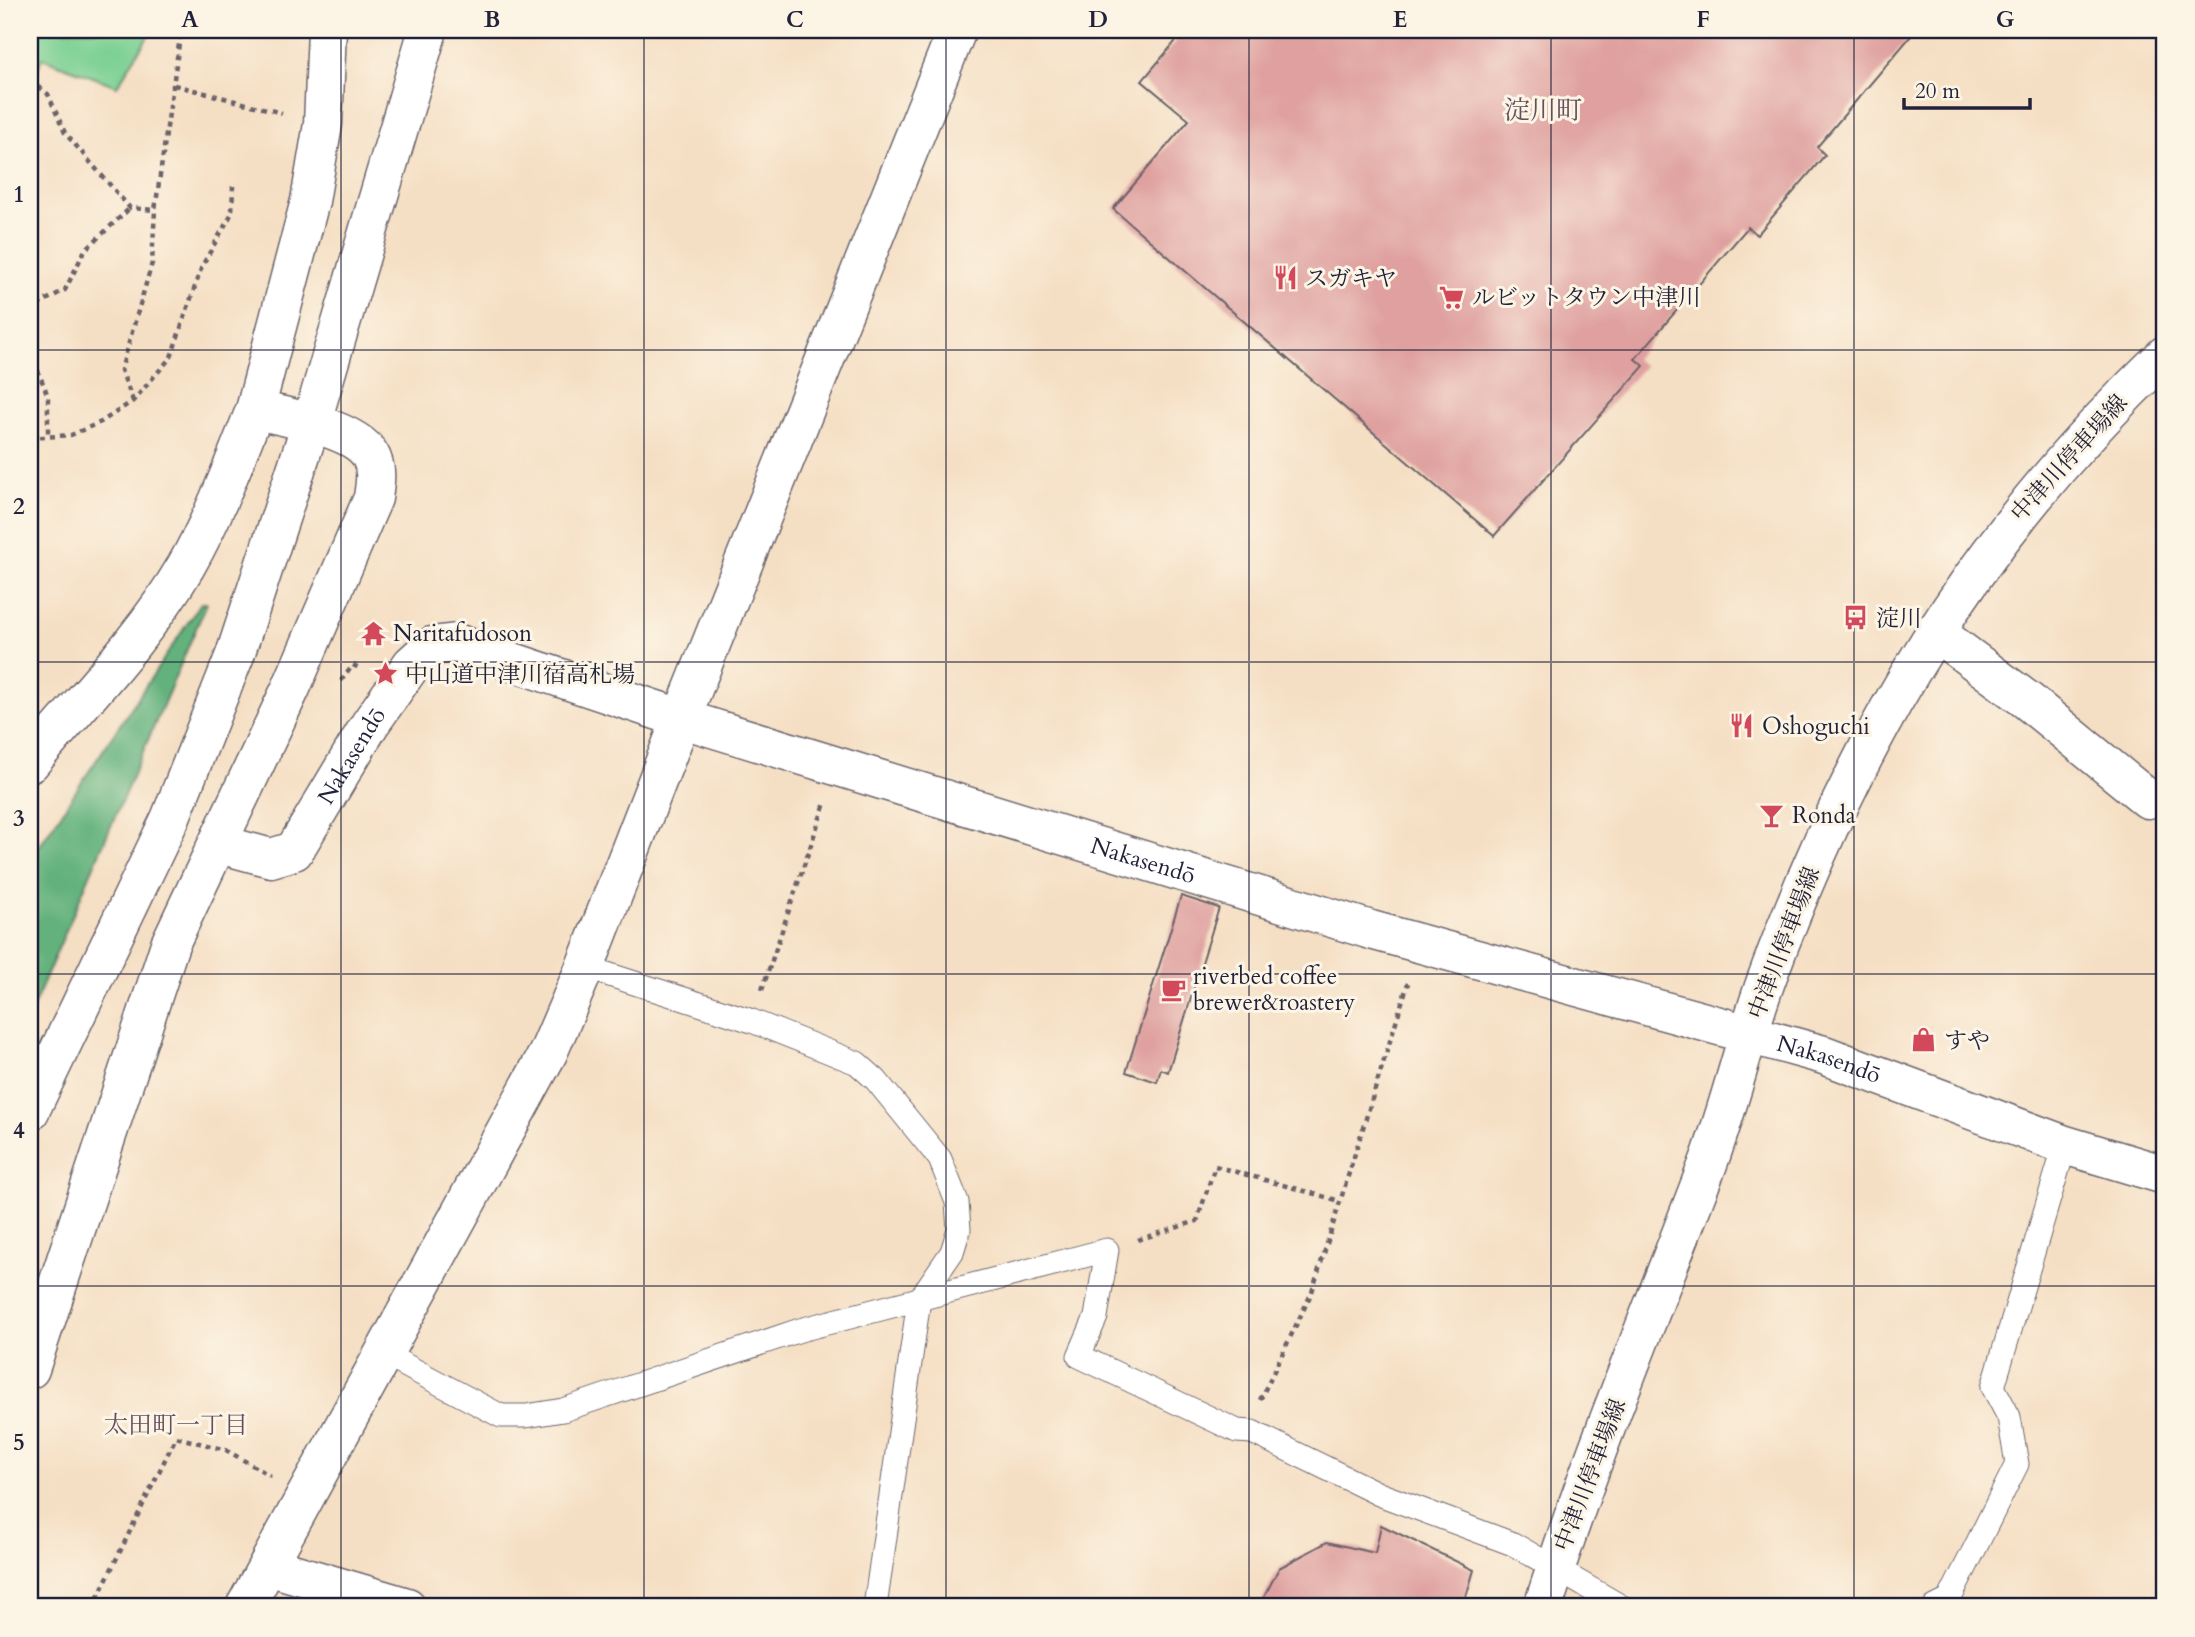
<svg xmlns="http://www.w3.org/2000/svg" width="2195" height="1637" font-family="Cardo,'Noto Serif JP',serif">
	<style>
		.green { fill: #7bd093; stroke: #4e7967; stroke-width: 2 }
		.forest { fill: #64b27d; stroke: #436a5c; stroke-width: 2 }
		.building { fill: #dfa09f }
		.lines { fill: none; stroke-linecap: round; stroke-linejoin: round }
		.service-casing { stroke: #6c646b; stroke-width: 25 }
		.minor-casing { stroke: #6c646b; stroke-width: 41 }
		.tertiary-casing { stroke: #6c646b; stroke-width: 41 }
		.primary-casing { stroke: #6c646b; stroke-width: 41 }
		.path { stroke: #6c646b; stroke-width: 4.5; stroke-dasharray: 5 5; stroke-linecap: butt }
		.service { stroke: #fff; stroke-width: 23 }
		.minor { stroke: #fff; stroke-width: 38 }
		.tertiary { stroke: #fff; stroke-width: 38 }
		.primary { stroke: #fff; stroke-width: 38 }
		.grid { fill: none; stroke: #22223b; stroke-width: 2; stroke-opacity: 0.55 }
		.labels { text-anchor: middle; dominant-baseline: central; stroke-width: 6; stroke-linejoin: round; paint-order: stroke }
		.poi-label { font-size: 23px; fill: #22223b; stroke: #fcf5e5; text-anchor: start }
		.street-label { font-size: 23px; fill: #22223b; stroke: #fcf5e5 }
		.neighbourhood-label { font-size: 24px; fill: #644e5e; stroke: #fcf5e5 }
		.quarter-label { font-size: 26px; fill: #644e5e; stroke: #fcf5e5 }
		.neatline { fill: none; stroke: #22223b; stroke-width: 2.5 }
		.grid-label { font-size: 23px; text-anchor: middle; font-weight: bold; fill: #22223b }
	</style>
	<rect width="100%" height="100%" fill="#fcf5e5"/>
	<filter id="ink" filterUnits="userSpaceOnUse"><feTurbulence type="fractalNoise" baseFrequency=".0143" numOctaves="2"/><feDisplacementMap in="SourceGraphic" scale="14" xChannelSelector="R" yChannelSelector="G"/><feConvolveMatrix kernelMatrix="1 2 1 2 8 2 1 2 1" color-interpolation-filters="sRGB"/></filter>
	<filter id="wash" filterUnits="userSpaceOnUse"><feTurbulence type="fractalNoise" baseFrequency=".00686" numOctaves="4" result="noise"/><feDisplacementMap in="SourceGraphic" scale="28" xChannelSelector="R" yChannelSelector="G"/><feGaussianBlur stdDeviation="1.57" result="paint"/><feColorMatrix in="noise" values="0 0 0 0 0 0 0 0 0 0 0 0 0 0 0 0 0 1.4 0 .05"/><feComposite in="paint" operator="in"/></filter>
	<g filter="url(#wash)">
		<rect width="100%" height="100%" fill="#f5dfc4"/>
		<path class="green" d="M30,30H152L117,86L42,58L30,90Z"/>
		<path class="forest" d="M201,603H207L30,1014V860Z"/>
		<g id="blocks">
			<path class="building" d="M1185,30H1916L1817,147L1825,155L1757,235L1748,227L1635,359L1644,366L1494,536L1113,209L1189,120L1142,81Z
				M1181,896L1219,908L1168,1072L1161,1069L1157,1082L1126,1072Z
				M1381,1525L1474,1570L1463,1607H1280L1262,1601L1279,1568L1327,1542L1375,1553Z"/>
		</g>
	</g>
	<g filter="url(#ink)">
		<use href="#blocks" fill-opacity="0" stroke="#6c646b" stroke-width="2"/>
		<g class="lines">
			<defs>
				<path id="service" d="M585,967L752,1021L857,1063L876,1080L940,1159L957,1202L959,1229L952,1252L919,1300L875,1607
					M382,1353L501,1416H526L563,1410L800,1330L1107,1250L1096,1317L1079,1356L1237,1431L1252,1432L1379,1494L1513,1544L1622,1607
					M1935,1607L1949,1600L2017,1464L2009,1417L1993,1387L2065,1145"/>
				<g id="minor">
					<path d="M1934,631L2028,701L2148,799"/>
					<path d="M30,763C83,700 144,638 186,566C214,517 234,463 255,410"/>
					<path id="s1" d="M219,844L271,858L294,851L370,724L412,664L432,646L456,643L683,719L1371,930L1824,1055L2065,1145L2165,1175"/>
					<path d="M30,1369L170,944L291,688L373,498C375,483 378,469 370,455C354,428 284,416 255,410L310,201L323,124L327,30"/>
					<path d="M268,1566L407,1607"/>
					<path d="M245,1607L548,1053L585,967L691,694L957,30"/>
				</g>
				<path id="tertiary" d="M30,1111L170,819L235,655L312,421L428,30"/>
				<path id="primary" d="M1543,1607C1591,1456 1653,1309 1709,1161C1731,1101 1745,1038 1767,978C1857,733 1976,536 2165,355"/>
			</defs>
			<use href="#service" class="service-casing"/>
			<use href="#minor" class="minor-casing"/>
			<use href="#tertiary" class="tertiary-casing"/>
			<use href="#primary" class="primary-casing"/>
			<path class="path" d="M30,81L48,94L65,133L130,208L155,210
				M174,85L282,113
				M30,312L44,301L65,290L85,250L130,208
				M30,351L48,396V435
				M133,401L121,370L152,263L155,210L181,30
				M30,438L71,435L101,422L133,401L171,357L202,266L232,213L233,186
				M341,681L353,665L359,668
				M762,990L825,803
				M1138,1240L1197,1221L1215,1166L1340,1201
				M1260,1400L1312,1292L1408,983
				M93,1607L176,1437L226,1450L271,1476"/>
			<use href="#service" class="service"/>
			<use href="#minor" class="minor"/>
			<use href="#tertiary" class="tertiary"/>
			<use href="#primary" class="primary"/>
		</g>
	</g>
	<path class="grid" d="M341,30V1607M644,30V1607M946,30V1607M1249,30V1607M1551,30V1607M1854,30V1607M30,350H2165M30,662H2165M30,974H2165M30,1286H2165"/>
	<defs>
		<symbol id="restaurant-bare" viewBox="-9 -9 18 18"><path d="M-5-6h1v4h1v-4h1v4h1v-4h1v5L-1.5 .5V6h-2V.5L-5-1ZM5-6V6H3V1.5H1.5Q1.5-4 5-6Z" fill="#d1495b" stroke="#fcf5e5" stroke-width="2.5" paint-order="stroke"/></symbol>
		<symbol id="supermarket-bare" viewBox="-9 -9 18 18"><path d="M-6-5.5h2.5l.6 2H6L4.5 2H-2.5L-4.4-4H-6ZM-1.5 3.2a1.3 1.3 0 1 0 .1 0ZM3 3.2a1.3 1.3 0 1 0 .1 0Z" fill="#d1495b" stroke="#fcf5e5" stroke-width="2.5" paint-order="stroke"/></symbol>
		<symbol id="bus-bare" viewBox="-9 -9 18 18"><path d="M-5-6H5V4H4V6H2V4H-2V6H-4V4H-5ZM-3.5-4V0h7V-4ZM-3.5 1.2v1.5H-2V1.2ZM2 1.2v1.5H3.5V1.2Z" fill="#d1495b" stroke="#fcf5e5" stroke-width="2.5" paint-order="stroke"/></symbol>
		<symbol id="temple-bare" viewBox="-9 -9 18 18"><path d="M0-6L5-2H3V0L6.5 2.5H4V6H1.5V3h-3V6H-4V2.5H-6.5L-3 0V-2H-5Z" fill="#d1495b" stroke="#fcf5e5" stroke-width="2.5" paint-order="stroke"/></symbol>
		<symbol id="sight-bare" viewBox="-9 -9 18 18"><path d="M0-6L1.8-2.2L6-1.7L2.9 1.2L3.7 5.4L0 3.3L-3.7 5.4L-2.9 1.2L-6-1.7L-1.8-2.2Z" fill="#d1495b" stroke="#fcf5e5" stroke-width="2.5" paint-order="stroke"/></symbol>
		<symbol id="bar-bare" viewBox="-9 -9 18 18"><path d="M-6-5H6L.8 .8V4.5H3.5V6h-7V4.5H-.8V.8Z" fill="#d1495b" stroke="#fcf5e5" stroke-width="2.5" paint-order="stroke"/></symbol>
		<symbol id="cafe-bare" viewBox="-9 -9 18 18"><path d="M-5.5-4.5H6V0H3Q3 3.5 0 3.5H-2.5Q-5.5 3.5-5.5 0ZM3-3.2v2h1.7v-2ZM-6 4.5H4V6H-6Z" fill="#d1495b" stroke="#fcf5e5" stroke-width="2.5" paint-order="stroke"/></symbol>
		<symbol id="shop-bare" viewBox="-9 -9 18 18"><path d="M-5-2.5h2.3a2.7 3.5 0 0 1 5.4 0H5L5.5 6h-11ZM-1.5-2.5h3a1.5 2.3 0 0 0-3 0Z" fill="#d1495b" stroke="#fcf5e5" stroke-width="2.5" paint-order="stroke"/></symbol>
	</defs>
	<g fill-rule="evenodd">
		<use href="#restaurant-bare" x="1268" y="260" width="35" height="35"/>
		<use href="#supermarket-bare" x="1434" y="280" width="35" height="35"/>
		<use href="#bus-bare" x="1838" y="600" width="35" height="35"/>
		<use href="#temple-bare" x="356" y="616" width="35" height="35"/>
		<use href="#sight-bare" x="368" y="656" width="35" height="35"/>
		<use href="#restaurant-bare" x="1724" y="708" width="35" height="35"/>
		<use href="#bar-bare" x="1754" y="798" width="35" height="35"/>
		<use href="#cafe-bare" x="1156" y="972" width="35" height="35"/>
		<use href="#shop-bare" x="1906" y="1022" width="35" height="35"/>
	</g>
	<g class="labels">
		<g class="poi-label">
			<text x="1305" y="278">スガキヤ</text>
			<text x="1472" y="297">ルビットタウン中津川</text>
			<text x="1876" y="618">淀川</text>
			<text x="393" y="633">Naritafudoson</text>
			<text x="405" y="674">中山道中津川宿高札場</text>
			<text x="1762" y="726">Oshoguchi</text>
			<text x="1792" y="815">Ronda</text>
			<text x="1193" y="976">riverbed coffee<tspan x="1193" dy="26">brewer&amp;roastery</tspan></text>
			<text x="1944" y="1040">すや</text>
		</g>
		<g class="street-label">
			<text transform="translate(2069 458) rotate(-48)">中津川停車場線</text>
			<text stroke="none"><textPath href="#s1" startOffset="189">Nakasendō</textPath></text>
			<text stroke="none"><textPath href="#s1" startOffset="1071">Nakasendō</textPath></text>
			<text transform="translate(1784 943) rotate(-69)">中津川停車場線</text>
			<text stroke="none"><textPath href="#s1" startOffset="1785">Nakasendō</textPath></text>
			<text transform="translate(1590 1475) rotate(-69)">中津川停車場線</text>
		</g>
		<g class="neighbourhood-label">
			<text x="176" y="1425">太田町一丁目</text>
		</g>
		<g class="quarter-label">
			<text x="1543" y="110">淀川町</text>
		</g>
	</g>
	<rect width="2195" height="1637" fill="none" stroke="#fcf5e5" stroke-width="77"/>
	<path d="M1904 98v10h126v-10" fill="none" stroke="#22223b" stroke-width="3.5"/>
	<text x="1915" y="98" font-size="21" fill="#22223b" stroke="#fcf5e5" stroke-width="5" paint-order="stroke">20 m</text>
	<rect x="38" y="38" width="2118" height="1560" class="neatline"/>
	<g class="grid-label">
		<text x="190" y="27">A</text>
		<text x="492" y="27">B</text>
		<text x="795" y="27">C</text>
		<text x="1098" y="27">D</text>
		<text x="1400" y="27">E</text>
		<text x="1703" y="27">F</text>
		<text x="2005" y="27">G</text>
		<text x="19" y="202">1</text>
		<text x="19" y="514">2</text>
		<text x="19" y="826">3</text>
		<text x="19" y="1138">4</text>
		<text x="19" y="1450">5</text>
	</g>
</svg>
